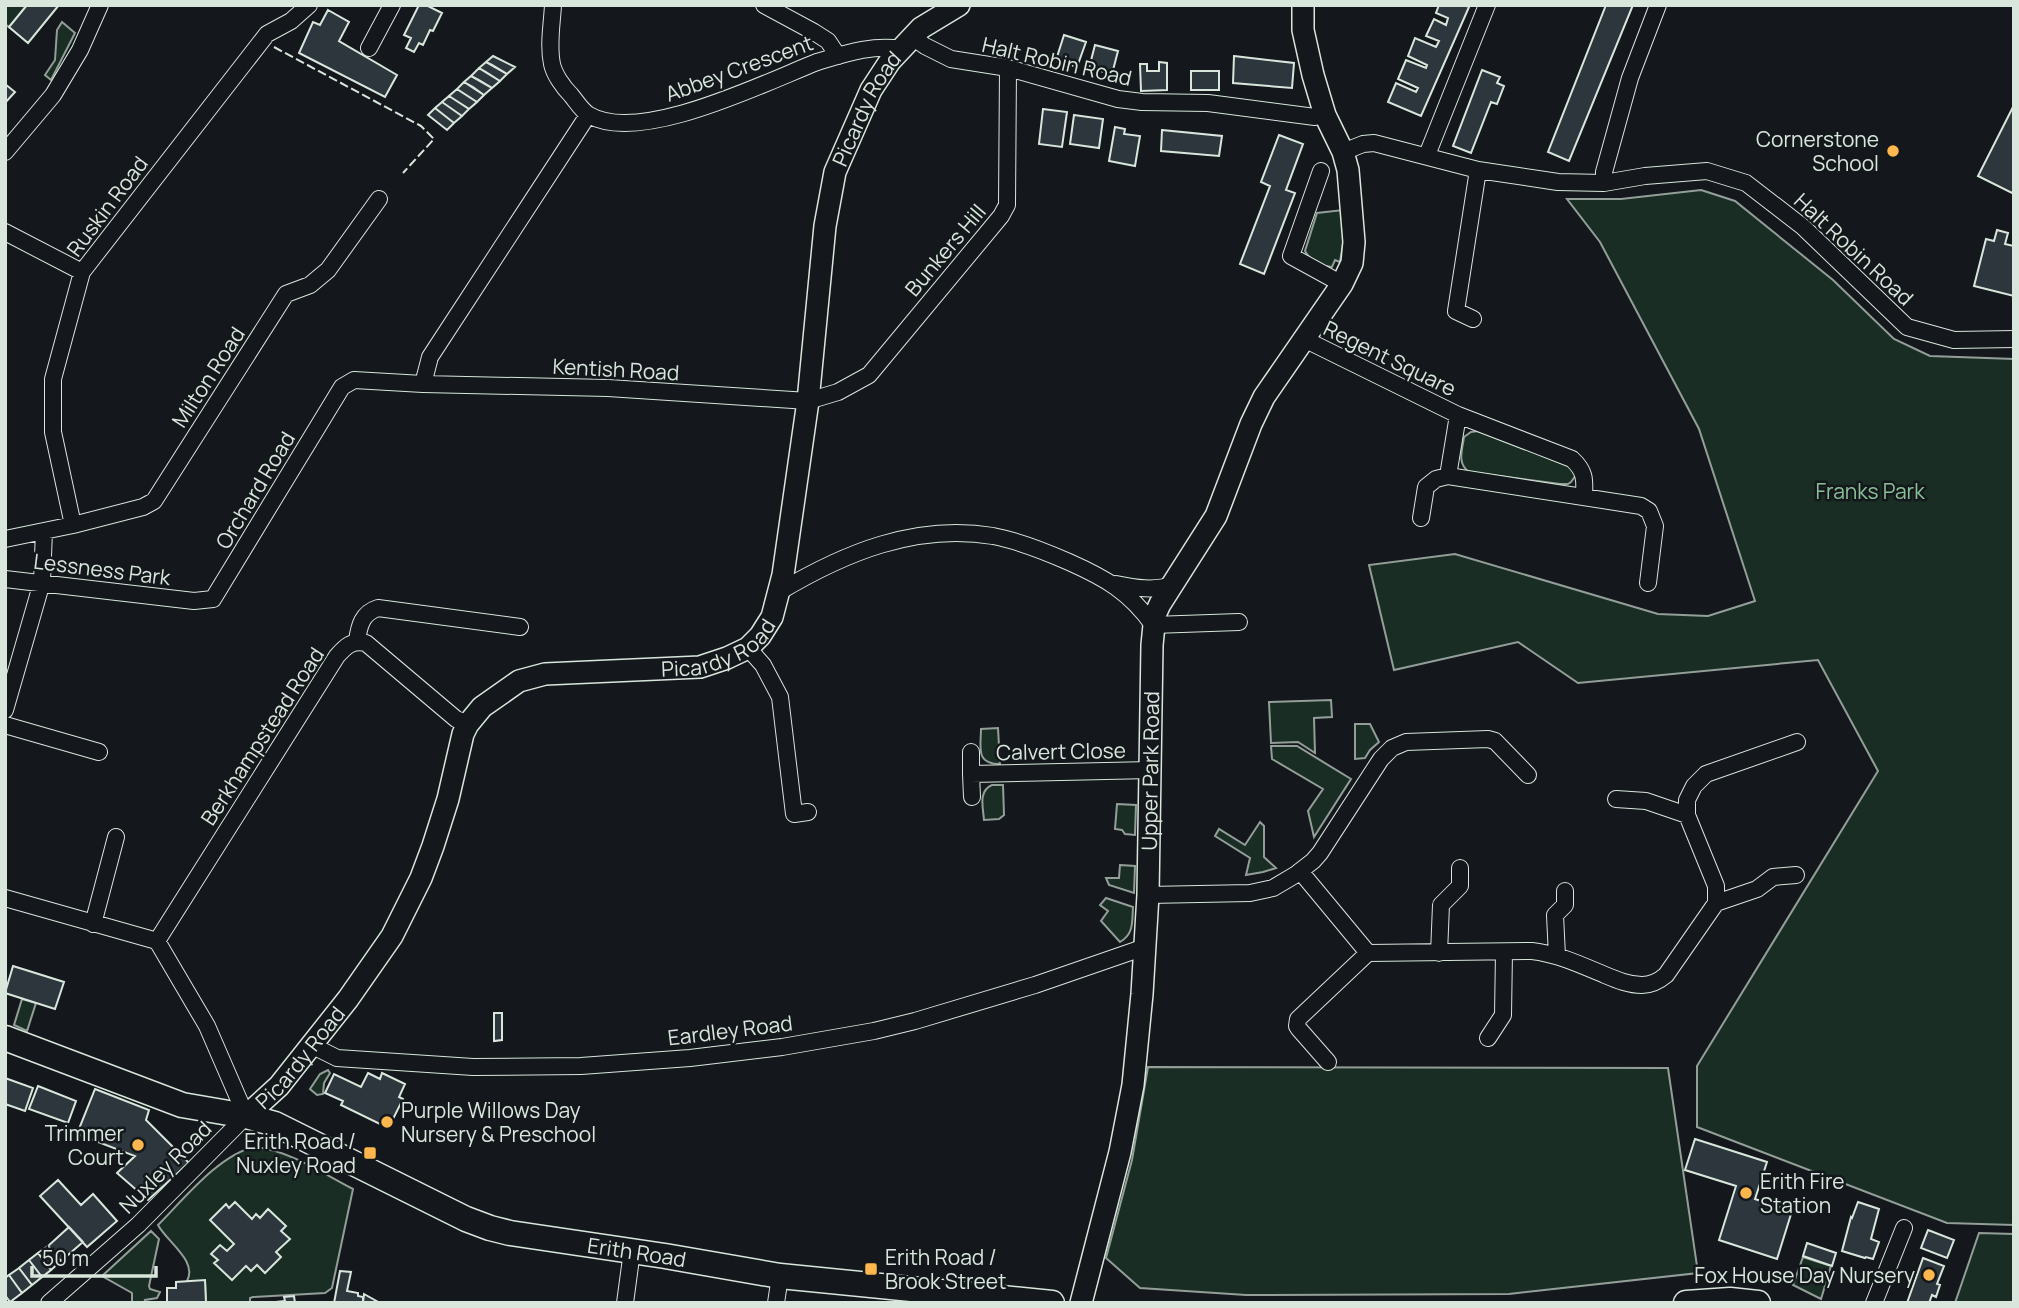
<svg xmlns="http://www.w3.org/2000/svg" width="2019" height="1308" font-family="Manrope,sans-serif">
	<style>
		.green { fill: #1a2d24; stroke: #939e99; stroke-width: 2 }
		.building { fill: #2c363c; stroke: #d8e6dc; stroke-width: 2 }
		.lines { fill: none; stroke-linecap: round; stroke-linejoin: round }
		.street-casing { stroke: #d8e6dc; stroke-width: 18 }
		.secondary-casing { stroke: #d8e6dc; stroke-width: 24 }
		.primary-casing { stroke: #d8e6dc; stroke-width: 27 }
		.street { stroke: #14181c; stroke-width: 16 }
		.secondary { stroke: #14181c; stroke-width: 21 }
		.primary { stroke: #14181c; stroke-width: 24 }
		.fence { stroke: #d8e6dc; stroke-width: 2; stroke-dasharray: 9 3.5; stroke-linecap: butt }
		.poi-dot { fill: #ffb74d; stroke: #14181c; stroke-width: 2.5 }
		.labels { text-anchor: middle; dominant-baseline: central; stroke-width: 5; stroke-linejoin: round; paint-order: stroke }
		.street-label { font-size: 21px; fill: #d8e6dc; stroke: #14181c }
		.poi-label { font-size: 21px; fill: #d8e6dc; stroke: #14181c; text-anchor: end }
		.park-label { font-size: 21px; fill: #8ac095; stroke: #14181c }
	</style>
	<rect width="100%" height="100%" fill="#14181c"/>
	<path class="green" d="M5,5H27L9,27L5,24Z
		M62,22L75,33L51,80L45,75L55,60L57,30Z
		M1701,190L1735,201L1833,280L1894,339L1930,356L2014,359V1225L1947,1223L1697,1127V1066L1878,771L1818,660L1578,683L1518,642L1394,670L1369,565L1455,554L1658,614L1708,616L1755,601L1699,429L1600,242L1567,199H1621Z
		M1343,210L1344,238L1340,262L1335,260L1332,267C1320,266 1311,262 1305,251L1317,213Z
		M1478,431L1571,466L1576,475L1571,482L1568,484H1560L1469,472C1457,463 1462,451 1464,437L1471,432Z
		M1331,700L1332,717L1314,718L1315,753L1298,742L1271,743L1269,702Z
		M1355,724H1370L1379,742L1370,750L1365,758L1355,759Z
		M998,728L1000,764C975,764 981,747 981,729Z
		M1271,746H1297L1351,779L1314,837L1308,811L1323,789L1272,759Z
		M992,785H1003L1004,815L999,819L984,820C983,807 978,791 992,785Z
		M1117,804L1136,805L1135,835L1125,834L1122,830L1115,829Z
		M1260,822L1264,826V857L1276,868L1263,872L1246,875L1250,858L1215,836L1219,829L1245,845Z
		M1120,865L1135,866L1134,893L1109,885L1106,878H1119Z
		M1106,898L1133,907C1132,922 1134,934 1120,942L1101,921L1108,911L1100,905Z
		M22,999L36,1003L27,1031L14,1025Z
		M1148,1067L1668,1068L1698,1273L1509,1294L1246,1295L1140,1288L1106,1258L1132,1160Z
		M328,1070L330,1073L324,1083L323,1094L317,1095L310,1089L320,1074Z
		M254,1147C289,1150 322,1173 353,1189L332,1288L325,1293L253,1297L250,1298V1303H206L205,1281H187C198,1261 167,1242 158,1225C184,1199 219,1155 254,1147Z
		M151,1231L159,1239L149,1286L150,1289L160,1292L157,1298L145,1300L144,1303H132V1293L102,1276Z
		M1979,1233L2014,1234V1303H1955Z
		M1803,1257L1831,1266L1821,1299L1793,1285Z"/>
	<path class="building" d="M27,5H59L28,43L9,27Z
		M419,5H426L442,13L433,31L430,30L423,45L419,43L414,52L406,48L411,38L404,35Z
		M1439,5H1464L1469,7L1421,116L1388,102L1396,83L1416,92L1418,88L1398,79L1406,60L1426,68L1427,65L1408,56L1415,38L1436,47L1439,41L1426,36L1434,19L1446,25L1448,18L1436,13Z
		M1606,5H1633L1569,161L1548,152Z
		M328,10L349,22L339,41L397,75L385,97L299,53L313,22L320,25Z
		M1064,35L1086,42L1077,67L1056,60Z
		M1095,45L1118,51L1112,74L1089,68Z
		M493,56L515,67L507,74L486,62Z
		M1234,56L1294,63L1292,88L1233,83Z
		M486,62L492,65L507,74L500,81L479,68Z
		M1159,62L1167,63V90L1141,91L1140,64H1147V71H1159Z
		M479,68L486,72L500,81L492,88L471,76Z
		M1482,70L1500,77L1497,83L1504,86L1497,104L1491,102L1471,153L1453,146Z
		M1191,71H1219V90H1191Z
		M471,76L479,80L492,88L484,95L464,82Z
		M464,82L473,87L484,95L477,102L457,89Z
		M5,84L15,92L5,103Z
		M457,89L477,102L469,109L449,96Z
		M449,96L469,109L462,116L442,102Z
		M442,102L462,116L454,123L435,108Z
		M2014,105V190L2012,193L1978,176Z
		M435,108L454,123L447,130L428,115Z
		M1043,109L1067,112L1062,147L1039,144Z
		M1074,115L1103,119L1099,148L1070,144Z
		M1115,127L1125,129L1124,134L1140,136L1135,166L1109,161Z
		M1162,130L1222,136L1219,156L1161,151Z
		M1279,135L1303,144L1286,190L1295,193L1264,274L1240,264L1270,186L1261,182Z
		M1997,230L2008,233L2005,244L2014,246V296L1974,286L1986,239L1994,241Z
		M13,966L64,982L55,1009L5,993Z
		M494,1013H502V1040L494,1041Z
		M368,1073L380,1079L382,1073L405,1084L399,1097L403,1099L391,1123L387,1121L384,1126L341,1105L343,1101L325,1093L334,1074L361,1087Z
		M5,1078L33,1088L25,1111L5,1104Z
		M38,1086L76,1101L68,1123L29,1109Z
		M95,1089L149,1110L146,1120L189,1163L148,1200L117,1173L135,1156L77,1134Z
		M1695,1139L1767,1162L1755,1199L1792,1211L1777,1259L1719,1240L1736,1186L1685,1170Z
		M58,1180L81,1205L93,1194L117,1221L87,1247L40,1196Z
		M235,1202L252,1219L256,1214L260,1218L268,1209L286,1226L281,1231L290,1239L276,1252L281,1257L265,1273L257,1265L251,1271L246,1266L232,1280L214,1263L218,1260L211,1254L220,1245L227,1251L234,1244L210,1220L226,1204L229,1208Z
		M1858,1202L1879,1209L1871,1239L1879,1242L1873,1259L1866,1257L1865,1258L1842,1251L1851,1217L1852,1218Z
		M69,1227L83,1242L61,1261L48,1246Z
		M1928,1230L1954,1240L1947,1258L1921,1248Z
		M1807,1243L1836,1253L1832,1266L1803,1256Z
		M48,1246L61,1261L51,1270L38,1253Z
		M38,1253L51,1270L42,1277L29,1260Z
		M1923,1258L1944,1266L1937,1284L1940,1285L1936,1297L1932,1295L1929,1303H1907Z
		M29,1260L42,1277L32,1285L19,1268Z
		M19,1268L32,1285L22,1293L9,1275Z
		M340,1271L351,1272L347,1291L358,1293V1296L363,1297V1303H334Z
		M9,1275L22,1293L10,1302L5,1295V1278Z
		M205,1280L206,1303H167V1288H176V1282Z
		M364,1294L380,1303H363Z
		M294,1296L295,1303H266L285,1301L284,1297Z"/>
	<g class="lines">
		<defs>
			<path id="street" d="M553,5C552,24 548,45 552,64C554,74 563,87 571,95C576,101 582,111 589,115C640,145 766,82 817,62C844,54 873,44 901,49
				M764,5L814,32L828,41L838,56
				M911,36L925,46L951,59L1008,68L1118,99L1142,102L1208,103L1315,117L1325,115
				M369,48L392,5
				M5,152L53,95L80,50L100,5
				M1343,152L1363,144L1374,143L1478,170L1558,182L1604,183L1645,176L1707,171L1746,183L1803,227L1907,327L1954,340L2014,339
				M1427,155L1487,5
				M1321,171L1291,256L1342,284
				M1604,183V172L1630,78L1658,5
				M5,232L82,272
				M1473,319L1456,311L1478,170
				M1304,339L1458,415L1448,476L1641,506L1649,511L1655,526L1648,583
				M423,384L430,357L588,115
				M1458,415L1572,459C1585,471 1585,479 1584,496
				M1421,518L1426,487L1436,479L1448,476
				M73,525L53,432V379L82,272L267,34L291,21L309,5
				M5,539L73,525L143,507L154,501L286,294L310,285L328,270L379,199
				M5,579L194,601L213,599L342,387L354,380L423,384L608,388L808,401L838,392L869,375L1001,216L1007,205L1008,68
				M1116,584C1135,588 1154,591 1173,585
				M779,592C844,553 916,523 993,536C1019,541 1044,551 1069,562C1105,578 1130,592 1153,625L1239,622
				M357,641C359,626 362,613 378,608L520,627
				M748,648L763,665L780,697L794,814L808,812
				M5,710L42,582L44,531
				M5,725L99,752
				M971,752V774L1151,770
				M971,774L972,797
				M1616,799L1646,801L1687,815
				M1300,871L1368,953L1532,951C1558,954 1581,965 1605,975C1617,980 1629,985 1642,985C1652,985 1659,981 1666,975L1716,903V886L1687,815V800L1694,786L1706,774L1797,742
				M1148,895L1250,893L1273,888L1295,875L1313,861L1320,853L1381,759L1392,748L1406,742L1488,739L1495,741L1528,775
				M5,898L157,941L207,1026L246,1116L138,1225L49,1303
				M1716,903L1757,889L1773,877L1796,875
				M93,924L116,837
				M157,941L337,656C346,646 352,640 366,643L456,719L468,724
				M1439,953L1441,905L1460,886V868
				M1557,956L1555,915L1565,905V891
				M1488,1038L1503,1015L1504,952
				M311,1045L337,1058L473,1067L581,1066L690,1058L782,1047L874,1031L915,1021L1035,985L1145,947
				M1328,1062L1299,1029L1297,1026L1298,1019L1368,953
				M625,1303L632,1251
				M776,1303L780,1276
				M1874,1303L1904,1228"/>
			<g id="secondary">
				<path id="s1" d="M246,1116L279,1086L348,999L392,936L421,878L433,846L448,799L463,734L468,724L482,707L519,681L545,674L700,667L727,658L748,648L760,636L772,617L783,575L808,401L825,226L835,172L871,90L890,61L921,28L959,5"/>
				<path id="s2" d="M1081,1303L1120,1152L1133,1085L1142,994L1148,895L1152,645L1155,615L1160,604L1216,516L1251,424L1264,397L1342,284L1352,263L1354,242L1348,170L1343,152L1325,115L1313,75L1303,30V5"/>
			</g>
			<g id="primary">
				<path id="s3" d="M5,1038L182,1105L246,1116L275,1124L466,1219L490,1228L510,1233L665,1256L780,1276L1052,1303"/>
				<path d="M1686,1303L1730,1300L1758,1303"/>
			</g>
		</defs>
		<use href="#street" class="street-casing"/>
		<use href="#secondary" class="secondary-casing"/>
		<use href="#primary" class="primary-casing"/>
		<use href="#street" class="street"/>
		<use href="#secondary" class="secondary"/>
		<use href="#primary" class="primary"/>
		<path class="fence" d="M274,47L421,126L434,139L403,173"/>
	</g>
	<g class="poi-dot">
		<circle cx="1893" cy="151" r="7"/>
		<circle cx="387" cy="1122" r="7"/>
		<circle cx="138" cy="1145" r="7"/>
		<rect x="363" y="1146" width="14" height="14" rx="3.5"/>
		<circle cx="1746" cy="1193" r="7"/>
		<rect x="864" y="1262" width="14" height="14" rx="3.5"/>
		<circle cx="1929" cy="1275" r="7"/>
	</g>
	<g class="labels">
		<g class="street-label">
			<text transform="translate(1057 61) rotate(13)">Halt Robin Road</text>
			<text transform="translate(739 68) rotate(-20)">Abbey Crescent</text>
			<text stroke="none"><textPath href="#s1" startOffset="1320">Picardy Road</textPath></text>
			<text transform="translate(107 206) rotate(-53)">Ruskin Road</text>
			<text transform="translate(1854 249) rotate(43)">Halt Robin Road</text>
			<text transform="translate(945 250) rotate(-50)">Bunkers Hill</text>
			<text transform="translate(1390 358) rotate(26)">Regent Square</text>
			<text transform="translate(616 369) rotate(3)">Kentish Road</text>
			<text transform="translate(208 377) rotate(-57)">Milton Road</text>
			<text transform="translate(255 490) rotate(-59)">Orchard Road</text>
			<text transform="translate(102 569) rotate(7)">Lessness Park</text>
			<text stroke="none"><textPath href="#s1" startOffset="732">Picardy Road</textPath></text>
			<text transform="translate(262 736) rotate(-57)">Berkhampstead Road</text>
			<text transform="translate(1061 751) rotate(-1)">Calvert Close</text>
			<text stroke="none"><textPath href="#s2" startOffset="539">Upper Park Road</textPath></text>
			<text transform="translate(730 1030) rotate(-7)">Eardley Road</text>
			<text stroke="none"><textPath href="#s1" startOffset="80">Picardy Road</textPath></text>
			<text transform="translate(165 1167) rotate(-45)">Nuxley Road</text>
			<text stroke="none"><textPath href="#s3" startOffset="672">Erith Road</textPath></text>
		</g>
		<g class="poi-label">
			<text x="1879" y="139">Cornerstone<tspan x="1879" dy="24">School</tspan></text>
			<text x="401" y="1110" text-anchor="start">Purple Willows Day<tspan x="401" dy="24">Nursery &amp; Preschool</tspan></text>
			<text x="124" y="1133">Trimmer<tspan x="124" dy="24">Court</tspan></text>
			<text x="356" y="1141">Erith Road /<tspan x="356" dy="24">Nuxley Road</tspan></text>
			<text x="1760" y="1181" text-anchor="start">Erith Fire<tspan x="1760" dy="24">Station</tspan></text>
			<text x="885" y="1257" text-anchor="start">Erith Road /<tspan x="885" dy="24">Brook Street</tspan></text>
			<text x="1915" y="1275">Fox House Day Nursery</text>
		</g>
		<g class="park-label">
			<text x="1870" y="491">Franks Park</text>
		</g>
	</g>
	<rect width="2019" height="1308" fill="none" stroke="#d8e6dc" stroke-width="14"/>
	<path d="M32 1266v10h124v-10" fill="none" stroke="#d8e6dc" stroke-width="3.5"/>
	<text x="42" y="1266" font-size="21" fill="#d8e6dc" stroke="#14181c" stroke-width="5" paint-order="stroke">50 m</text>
</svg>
